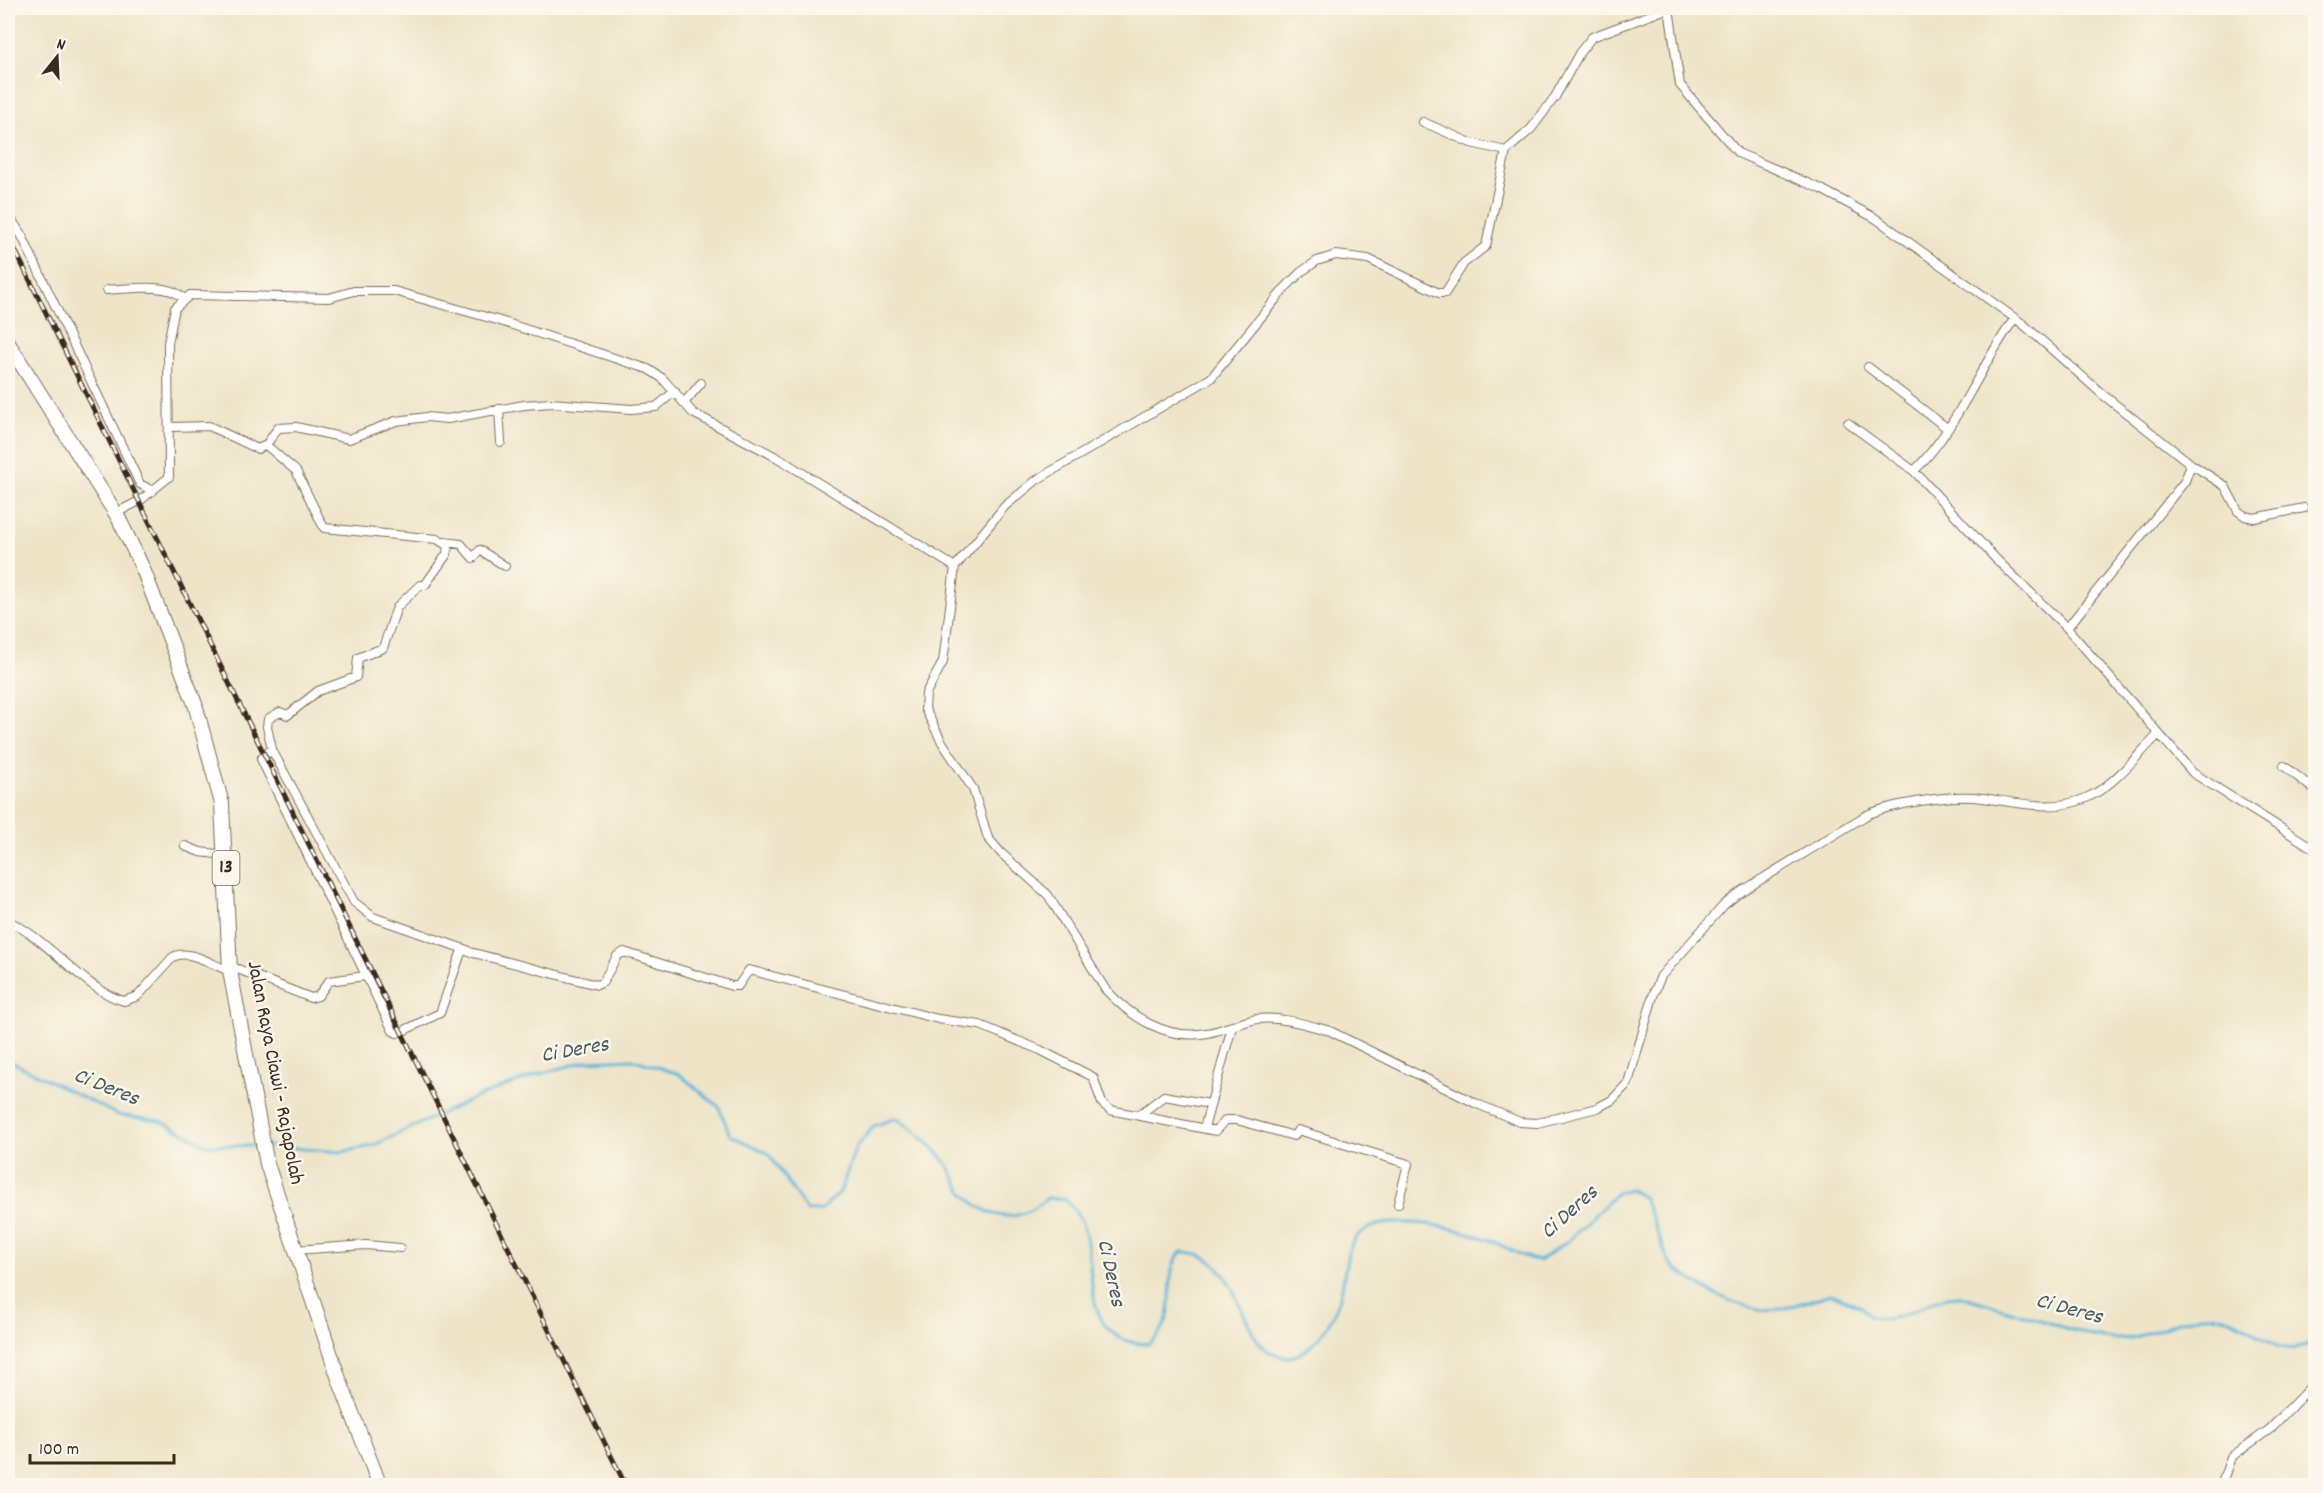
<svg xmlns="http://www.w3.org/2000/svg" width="2323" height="1493" font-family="Dekko,sans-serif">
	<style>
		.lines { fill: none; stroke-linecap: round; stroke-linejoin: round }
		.stream { stroke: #5db6db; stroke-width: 3 }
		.minor-casing { stroke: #7a6b5a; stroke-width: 10 }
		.trunk-casing { stroke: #7a6b5a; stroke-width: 16 }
		.minor { stroke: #fff; stroke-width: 8 }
		.trunk { stroke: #fff; stroke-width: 14 }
		.rail-casing { stroke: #3b2a1e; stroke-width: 5 }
		.rail { stroke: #fbf7ec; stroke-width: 3; stroke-dasharray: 9; stroke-linecap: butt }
		.labels { text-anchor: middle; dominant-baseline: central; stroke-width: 5; stroke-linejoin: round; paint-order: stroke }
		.shield { fill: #fbf7ec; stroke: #75685c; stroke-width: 1.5 }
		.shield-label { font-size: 20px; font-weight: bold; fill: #3b2a1e }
		.street-label { font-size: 21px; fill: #3b2a1e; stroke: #fbf7ec }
		.water-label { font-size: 22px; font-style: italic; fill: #475b60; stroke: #fbf7ec }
	</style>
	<rect width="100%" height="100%" fill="#fbf7ec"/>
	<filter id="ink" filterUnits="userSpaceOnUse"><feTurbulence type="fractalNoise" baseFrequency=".0167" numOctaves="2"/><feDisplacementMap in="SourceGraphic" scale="12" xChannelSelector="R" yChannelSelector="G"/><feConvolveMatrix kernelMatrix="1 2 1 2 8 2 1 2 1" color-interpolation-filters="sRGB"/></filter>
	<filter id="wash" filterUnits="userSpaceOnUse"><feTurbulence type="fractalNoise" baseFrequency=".008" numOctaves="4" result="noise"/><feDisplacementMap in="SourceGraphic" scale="24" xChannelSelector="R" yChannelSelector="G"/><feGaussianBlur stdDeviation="1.35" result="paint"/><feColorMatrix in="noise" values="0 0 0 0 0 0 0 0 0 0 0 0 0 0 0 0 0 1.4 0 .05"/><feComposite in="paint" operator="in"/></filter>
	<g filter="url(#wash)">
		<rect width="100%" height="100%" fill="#eee5c8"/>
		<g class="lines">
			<path class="stream" d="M8,1060L118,1115L161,1121L207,1145L259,1146
				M268,1146L342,1152L372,1146L477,1097L539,1074L587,1061L632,1059L679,1074L719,1107L730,1135L768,1153L807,1211L822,1210L840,1192L856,1147L874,1126L896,1118C915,1131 933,1145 947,1164C953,1173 957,1184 963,1192C989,1222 1020,1224 1047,1198L1065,1199C1071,1206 1077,1212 1081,1221C1100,1264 1075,1343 1148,1344C1186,1317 1158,1278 1181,1252C1247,1250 1235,1356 1286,1357C1295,1358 1304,1352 1310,1347C1324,1334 1333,1318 1339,1301C1350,1265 1338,1227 1391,1223C1425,1221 1458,1228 1489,1240C1507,1247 1520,1257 1539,1261L1568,1241L1618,1192L1630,1189L1644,1198L1668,1260L1676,1270L1711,1292L1735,1303L1762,1310L1782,1309L1831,1294L1860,1306L1871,1317C1906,1327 1927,1294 1960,1296C1991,1305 2022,1314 2052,1324C2072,1330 2093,1338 2114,1339C2151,1341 2183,1310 2220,1316C2258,1323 2272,1364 2316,1342"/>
		</g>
	</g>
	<g filter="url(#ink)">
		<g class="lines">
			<defs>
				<path id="minor" d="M1669,8L1680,85L1738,153L1821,189L1875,218L2023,324L2102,394L2191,464L2185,481L2067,628L2193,773L2316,850
					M1423,122L1471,143L1506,151L1531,129L1555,97L1580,52L1592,37L1669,8
					M1506,151L1486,246L1464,263L1445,293H1439L1368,259L1336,255L1317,261L1301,272L1285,288L1211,378L1038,479L1005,506L955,567L943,662L926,693L925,709L942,742L973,789L988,838L1001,853L1048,895L1105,989C1131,1017 1167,1041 1207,1033C1224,1030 1240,1022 1257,1019C1280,1016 1308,1025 1330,1031L1475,1103L1520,1122L1537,1123L1597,1108L1612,1100L1628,1083L1654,993L1661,976L1724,905L1739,893L1865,816C1886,805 1948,795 1973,797C2009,800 2051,814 2086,798C2114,786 2136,756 2158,735
					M8,214L22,236L140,484L153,491
					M107,290C128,289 168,282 183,298
					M2015,318C1979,367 1958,428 1914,471L1996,559L2067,628
					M1868,367L1948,429
					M684,403L701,383
					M499,409L501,442
					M1848,423L1914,471
					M170,427L209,426L258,449L266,445L278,428L296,427L349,439L396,421L427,417L447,419L524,405L551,403L631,409L656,407L675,391
					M266,445L296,471L324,528L437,539L448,546L447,554L425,585H420L397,607L383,648L358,658L356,677L318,691L288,715L280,712L268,719L267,727L272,749L261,759L393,1031L397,1033
					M2191,464L2225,486L2238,511L2245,516L2254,518L2304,508
					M116,513L141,500L169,477L168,343L175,308L190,295L329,298L354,291H394L497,320L648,369L662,378L693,413L778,458L955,567
					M445,542L461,544L473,558L480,550L505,566
					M272,750L354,902L373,917L467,950
					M2284,766L2316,791
					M185,846L200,852L225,855
					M8,921C49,939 84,990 124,1001L138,996L173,957C189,948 214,966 230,971
					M230,966L311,998L318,996L329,981L365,976
					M403,1031L440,1013L462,950L597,985L603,982L617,956L624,952L732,986H738L749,970L938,1019L980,1025L1040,1050L1093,1077L1102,1103L1110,1110L1216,1131L1226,1120H1237L1294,1136L1298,1130L1408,1164L1398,1204
					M1139,1115L1164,1096L1210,1104
					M1204,1128L1232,1027
					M295,1250L366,1245L400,1248
					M2221,1486L2231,1457L2270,1429L2316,1381"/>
				<path id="trunk" d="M8,343L118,517L143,569L195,704L222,804L230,971L267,1164L339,1379L380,1486"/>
			</defs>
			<use href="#minor" class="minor-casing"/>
			<use href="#trunk" class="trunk-casing"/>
			<use href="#minor" class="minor"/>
			<use href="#trunk" class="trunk"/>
			<defs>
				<path id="rail" d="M8,236L626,1486"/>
			</defs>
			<use href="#rail" class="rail-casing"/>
			<use href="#rail" class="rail"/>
		</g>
	</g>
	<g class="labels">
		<rect class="shield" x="212.5" y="851" width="27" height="34" rx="4.5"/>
		<g class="shield-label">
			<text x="226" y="868">13</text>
		</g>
		<g class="street-label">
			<text transform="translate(274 1073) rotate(79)">Jalan Raya Ciawi - Rajapolah</text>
		</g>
		<g class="water-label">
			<text transform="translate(575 1051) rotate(-10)">Ci Deres</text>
			<text transform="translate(106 1088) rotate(22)">Ci Deres</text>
			<text transform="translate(1570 1213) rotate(-42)">Ci Deres</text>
			<text transform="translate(1110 1273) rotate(78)">Ci Deres</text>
			<text transform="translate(2069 1310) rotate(15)">Ci Deres</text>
		</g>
	</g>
	<rect width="2323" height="1493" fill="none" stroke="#fbf7ec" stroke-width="30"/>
	<g transform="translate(57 57) rotate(18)" stroke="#fbf7ec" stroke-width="4.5" paint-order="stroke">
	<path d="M0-4.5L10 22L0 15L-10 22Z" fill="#3b2a1e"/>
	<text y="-9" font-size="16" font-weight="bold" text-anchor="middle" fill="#3b2a1e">N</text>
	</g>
	<path d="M30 1454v9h144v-9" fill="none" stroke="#3b2a1e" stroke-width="3"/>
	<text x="39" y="1454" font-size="18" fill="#3b2a1e" stroke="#fbf7ec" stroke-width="4.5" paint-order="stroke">100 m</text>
</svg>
